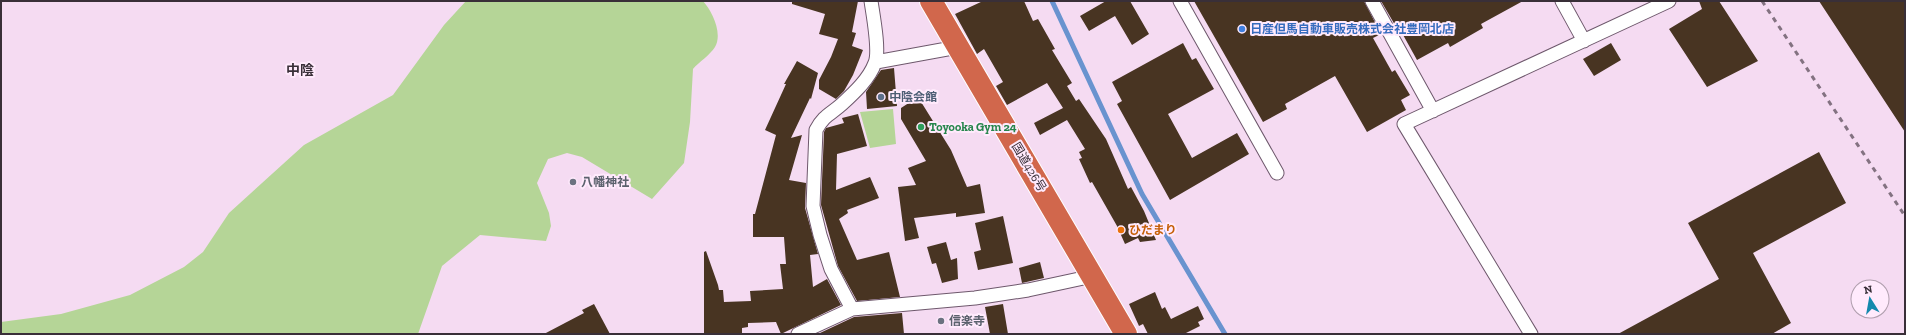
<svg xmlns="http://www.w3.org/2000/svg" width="1906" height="335" font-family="'Zilla Slab','Noto Sans JP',serif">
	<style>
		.green { fill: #b5d597 }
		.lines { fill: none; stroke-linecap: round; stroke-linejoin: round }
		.stream { stroke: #6993cf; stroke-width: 5 }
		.building { fill: #483422 }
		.street-casing { stroke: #6e586c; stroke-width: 15 }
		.highway-casing { stroke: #fff; stroke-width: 24 }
		.street { stroke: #fff; stroke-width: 13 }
		.highway { stroke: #d1674c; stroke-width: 22 }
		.rail { stroke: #837281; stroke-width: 3; stroke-dasharray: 5 5; stroke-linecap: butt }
		.shop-dot { fill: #3f7fe0; stroke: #ffeafc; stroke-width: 1.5 }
		.service-dot { fill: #5c6f8a; stroke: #ffeafc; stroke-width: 1.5 }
		.leisure-dot { fill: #2e9e5b; stroke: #ffeafc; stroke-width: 1.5 }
		.worship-dot { fill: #6b7280; stroke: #ffeafc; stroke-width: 1.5 }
		.food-dot { fill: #e8710a; stroke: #ffeafc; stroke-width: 1.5 }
		.labels { text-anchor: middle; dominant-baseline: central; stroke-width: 4; stroke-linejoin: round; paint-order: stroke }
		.shop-label { font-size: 12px; font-weight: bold; fill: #366cbe; stroke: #ffeafc; text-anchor: start }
		.service-label { font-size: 12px; font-weight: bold; fill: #4e5e75; stroke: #ffeafc; text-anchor: start }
		.leisure-label { font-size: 12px; font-weight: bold; fill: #27864d; stroke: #ffeafc; text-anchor: start }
		.street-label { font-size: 12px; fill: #392f38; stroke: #ffeafc }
		.worship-label { font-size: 12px; font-weight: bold; fill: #5b616d; stroke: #ffeafc; text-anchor: start }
		.food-label { font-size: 12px; font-weight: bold; fill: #c56008; stroke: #ffeafc; text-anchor: start }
		.quarter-label { font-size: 14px; font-weight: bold; fill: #392f38; stroke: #ffeafc }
	</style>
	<rect width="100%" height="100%" fill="#f5dbf2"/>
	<path class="green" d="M466,1H703C712,11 723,33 715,47C710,55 699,62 693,69L690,122L684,163L652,199L582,157L567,153L548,159L537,183L549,213L551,226L546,241L480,235L442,266L418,334H1V322L61,314L130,295L184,267L203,252L229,213L304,145L393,95L444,25Z
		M893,109L896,144L870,148L860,112Z"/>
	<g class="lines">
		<path class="stream" d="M1052,1L1142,194L1225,334"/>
	</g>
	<path class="building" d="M792,1H858L852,32L856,33L852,46L863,50L853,75L844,91L836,99L819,89V80L831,57L838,39L819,34L825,14L792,4Z
		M983,1H1024L1033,21L1038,19L1055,49L1052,50L1072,83L1067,86L1076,101L1079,99L1106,139L1128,189L1131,187L1144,211L1156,240L1140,242L1138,238L1125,244L1117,226L1092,182L1090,183L1079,159L1082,158L1079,152L1085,149L1067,120L1040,135L1034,123L1063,108L1047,83L1007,105L996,86L1003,82L984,49L977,54L955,14Z
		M1106,1H1130L1149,34L1132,45L1115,16L1089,31L1080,16Z
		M1194,1H1364L1381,34L1373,38L1392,72L1395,70L1410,95L1401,100L1406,110L1367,132L1335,76L1285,104L1287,109L1263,122Z
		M1381,1H1523L1481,24L1483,28L1450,47L1448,43L1417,60L1397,24L1395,25Z
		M1699,1H1719L1758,61L1707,87L1669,29L1702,9Z
		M1819,1H1905V132Z
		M1183,43L1192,60L1196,58L1214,89L1168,114L1192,158L1237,133L1249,154L1170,200L1117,104L1122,101L1112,82Z
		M1611,43L1621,60L1594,76L1583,59Z
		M797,61L818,73L811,99L810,98L791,138L802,135L789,180L806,183L805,208L818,254L810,255L813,287L827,279L841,305L781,334L776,322L748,323V327L742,328V334H704V252L706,251L718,285L719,290H723L724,302L751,301L750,291L783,289L780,264H786L784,237H753V214H755L776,135L765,130L786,84H784Z
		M894,68L897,106L867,109L866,92L881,70Z
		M918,97L951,150L967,187L980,184L985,213L956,217V213L914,218L919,238L905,241L898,187L916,185L908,168L926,161L901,119V108Z
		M858,114L867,146L837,154L836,190L870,177L879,198L847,210L848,213L839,219L857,260L889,252L900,297L857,301L838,266L821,205L824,132L826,128L844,123L842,118Z
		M1819,152L1846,203L1753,253L1791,323L1772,334H1618L1719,279L1688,223Z
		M1003,216L1013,263L978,270L974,252L981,250L975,223Z
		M946,242L951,260L957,258L958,279L942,283L936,263L932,264L927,247Z
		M1040,262L1044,278L1022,283L1019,268Z
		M1155,292L1162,309L1165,307L1171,319L1198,306L1204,319L1198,322L1200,326L1184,334H1148L1143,324L1139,326L1129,304Z
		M594,304L610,334H544L584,313L582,310Z
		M1003,304L1008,334H990L985,307Z
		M902,313L904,334H820V333L854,317Z"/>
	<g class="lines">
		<defs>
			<path id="street" d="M1180,1L1277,173
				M1372,1L1433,111
				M1562,1L1584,41
				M876,62L958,47
				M852,309L831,269L820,235L813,206L816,130C824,115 831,114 842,104C855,92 869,79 875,63C880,51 873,15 871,1
				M798,334L852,309L975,298L1028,290L1093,276
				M1531,334L1404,124L1669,1"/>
			<path id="highway" d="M931,1L1126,334"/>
		</defs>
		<use href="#street" class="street-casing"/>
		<use href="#highway" class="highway-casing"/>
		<use href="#street" class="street"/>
		<use href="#highway" class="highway"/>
		<path class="rail" d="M1762,1L1905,216"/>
	</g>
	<circle class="shop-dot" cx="1242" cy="29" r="4"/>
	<circle class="service-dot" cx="881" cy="97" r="4"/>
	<circle class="leisure-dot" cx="921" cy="127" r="4"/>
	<g class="worship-dot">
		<circle cx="573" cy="182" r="4"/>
		<circle cx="941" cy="321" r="4"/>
	</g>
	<circle class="food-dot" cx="1121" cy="230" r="4"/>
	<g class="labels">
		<g class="shop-label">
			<text x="1250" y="29">日産但馬自動車販売株式会社豊岡北店</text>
		</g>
		<g class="service-label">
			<text x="889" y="97">中陰会館</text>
		</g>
		<g class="leisure-label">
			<text x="929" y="127">Toyooka Gym 24</text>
		</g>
		<g class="street-label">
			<text transform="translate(1029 167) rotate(59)">国道426号</text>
		</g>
		<g class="worship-label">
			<text x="581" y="182">八幡神社</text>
			<text x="949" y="321">信楽寺</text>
		</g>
		<g class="food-label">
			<text x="1129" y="230">ひだまり</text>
		</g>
		<g class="quarter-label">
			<text x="300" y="70">中陰</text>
		</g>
	</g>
	<rect width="1906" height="335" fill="none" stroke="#392f38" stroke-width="4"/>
	<g transform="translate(1870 299) rotate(349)"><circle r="19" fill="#ffeafc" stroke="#b09fae"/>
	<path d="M0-3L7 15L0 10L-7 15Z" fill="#1589ad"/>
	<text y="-6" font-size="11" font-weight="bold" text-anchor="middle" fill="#392f38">N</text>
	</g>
</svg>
